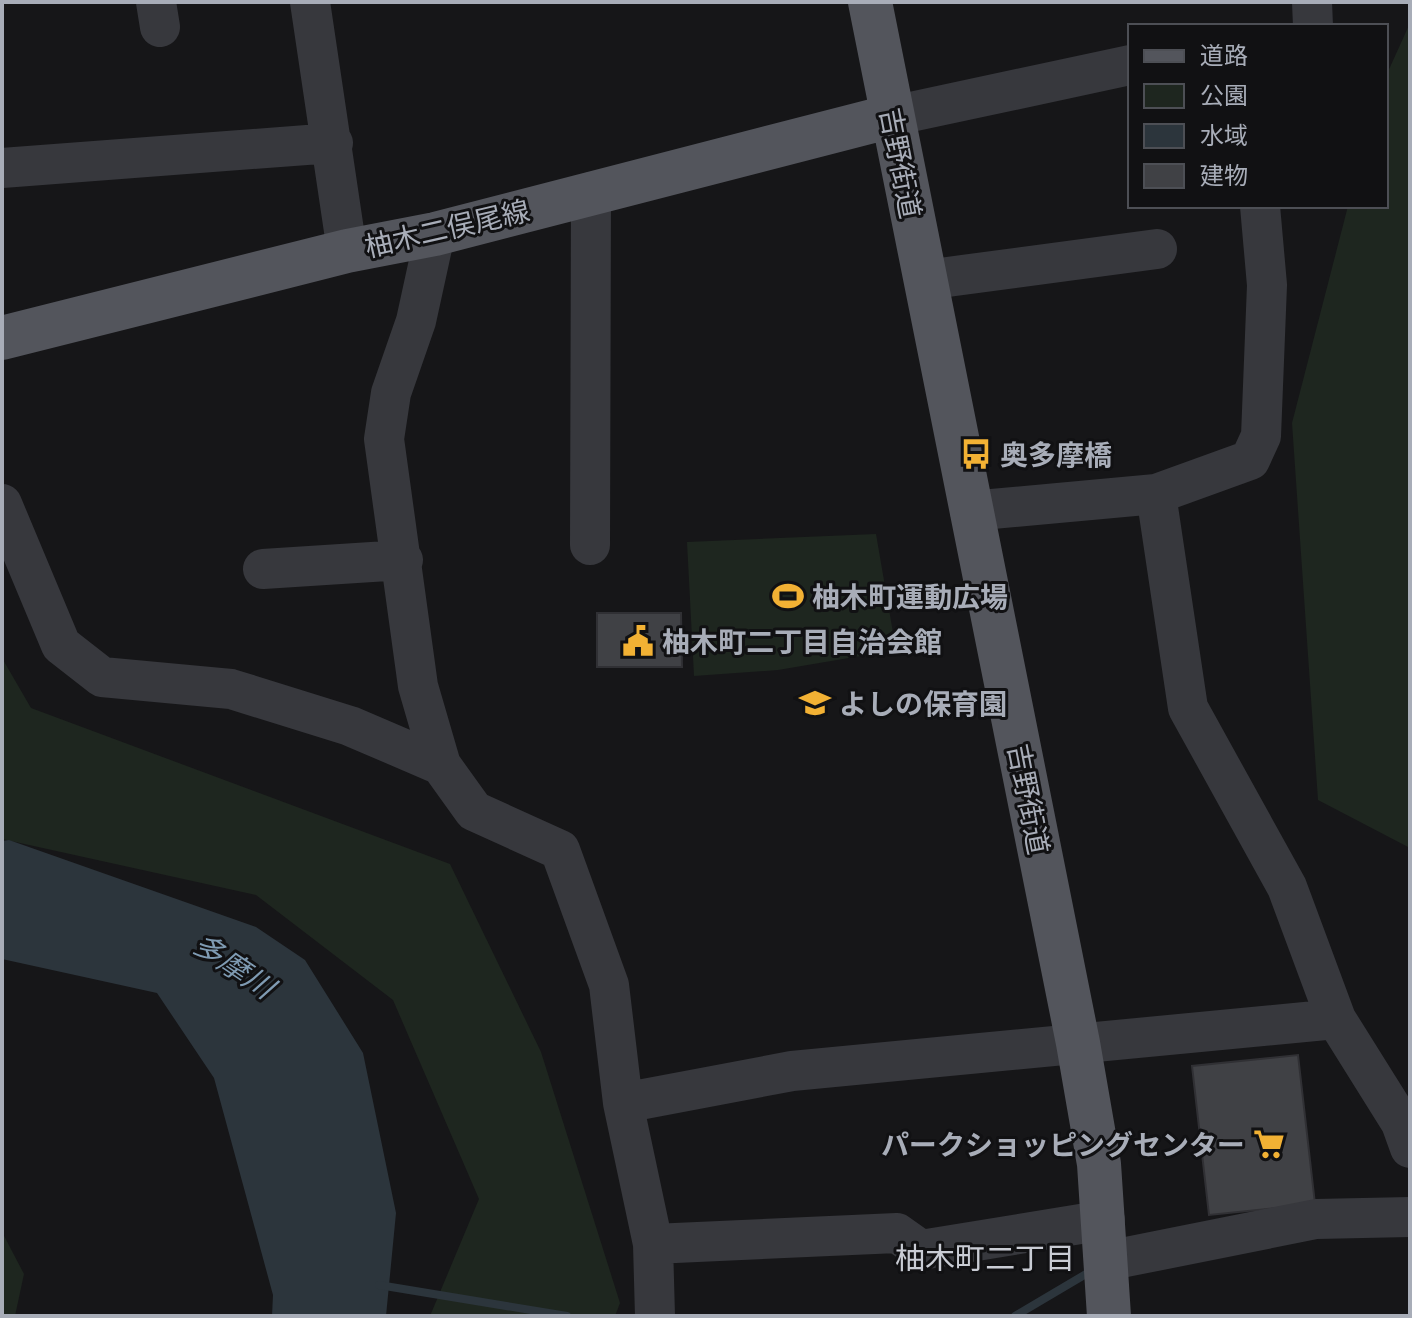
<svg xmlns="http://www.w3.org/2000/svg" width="1412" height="1318" font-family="'PT Sans Narrow','Noto Sans JP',sans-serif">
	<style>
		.green { fill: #1e261f }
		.water { fill: #2c353c }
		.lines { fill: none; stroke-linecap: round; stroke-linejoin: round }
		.stream { stroke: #2c353c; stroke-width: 8 }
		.building { fill: #404145; stroke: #303034; stroke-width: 2 }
		.minor { stroke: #37383d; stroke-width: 40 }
		.major { stroke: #53555c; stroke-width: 44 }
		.labels { text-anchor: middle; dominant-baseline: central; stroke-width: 6; stroke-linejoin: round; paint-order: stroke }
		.street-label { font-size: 28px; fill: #a8adb8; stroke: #111113 }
		.poi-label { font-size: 28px; font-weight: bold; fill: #a8adb8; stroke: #111113; text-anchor: start }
		.water-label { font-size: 30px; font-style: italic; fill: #7f9bb3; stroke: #111113 }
		.neighbourhood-label { font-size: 30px; fill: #c9ccd4; stroke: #111113 }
	</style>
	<rect width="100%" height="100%" fill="#161618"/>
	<path class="green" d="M1410,23V848L1318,800L1292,423L1348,206H1386V76Z
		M876,534L896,650L778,670L694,676L687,542Z
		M2,658L31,708L450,864L541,1052L620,1303L615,1316H430L479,1199L393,1000L256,895L2,839Z
		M2,1232L24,1274L15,1316H2Z"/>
	<path class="water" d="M9,840L256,927L305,960L363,1053L396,1213L386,1316H272L273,1295L214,1078L157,993L2,959V841Z"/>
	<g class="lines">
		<path class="stream" d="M379,1285L567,1316
			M1015,1316L1091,1271"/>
	</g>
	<path class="building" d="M597,613H681L682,667H597Z
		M1298,1055L1315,1204L1209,1215L1192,1066Z"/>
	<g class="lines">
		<path class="minor" d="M156,2L160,27
			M310,2L347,251
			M1312,2L1313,26
			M892,116L1130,65
			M2,168L333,143
			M435,234L416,321L391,393L384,439L418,686L441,765L474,811L560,850L609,985L623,1103L653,1244L655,1316
			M925,280L1157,249
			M1156,494L1188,708L1287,887L1336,1019L1401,1123L1410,1148
			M2,504L61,645L102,677L231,689L350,726L441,765
			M970,511L1156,494L1250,460L1261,436L1267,285L1260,206
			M590,545L591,192
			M263,569L403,560
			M623,1103L792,1071L1336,1019
			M653,1244L897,1233L921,1250L1105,1220
			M1106,1261L1316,1219L1410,1217"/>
		<path class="major" d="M870,2L1078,1043L1099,1164L1109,1316
			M2,338L347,251L435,234L892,116"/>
	</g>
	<defs>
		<symbol id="bus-bare" viewBox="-9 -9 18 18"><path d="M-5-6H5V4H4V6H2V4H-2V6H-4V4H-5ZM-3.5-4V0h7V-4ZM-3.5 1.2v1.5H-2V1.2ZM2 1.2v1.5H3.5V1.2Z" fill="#f2b134" stroke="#111113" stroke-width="2.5" paint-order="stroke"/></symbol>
		<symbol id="stadium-bare" viewBox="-9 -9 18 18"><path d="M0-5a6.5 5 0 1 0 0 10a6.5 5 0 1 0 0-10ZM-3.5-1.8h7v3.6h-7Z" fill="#f2b134" stroke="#111113" stroke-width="2.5" paint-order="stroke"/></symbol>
		<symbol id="civic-bare" viewBox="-9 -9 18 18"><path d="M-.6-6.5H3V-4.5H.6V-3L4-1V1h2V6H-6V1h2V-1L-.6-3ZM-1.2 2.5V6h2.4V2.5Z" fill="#f2b134" stroke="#111113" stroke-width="2.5" paint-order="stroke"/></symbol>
		<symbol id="school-bare" viewBox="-9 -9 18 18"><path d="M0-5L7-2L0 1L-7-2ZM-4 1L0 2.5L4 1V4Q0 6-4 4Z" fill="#f2b134" stroke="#111113" stroke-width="2.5" paint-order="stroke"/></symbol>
		<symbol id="supermarket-bare" viewBox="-9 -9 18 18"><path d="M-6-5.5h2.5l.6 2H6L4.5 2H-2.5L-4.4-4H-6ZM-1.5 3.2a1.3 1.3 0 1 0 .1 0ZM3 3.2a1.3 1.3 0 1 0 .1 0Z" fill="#f2b134" stroke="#111113" stroke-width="2.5" paint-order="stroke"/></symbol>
	</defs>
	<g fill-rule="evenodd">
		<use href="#bus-bare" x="954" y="432" width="44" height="44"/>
		<use href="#stadium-bare" x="766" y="574" width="44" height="44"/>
		<use href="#civic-bare" x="616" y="619" width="44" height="44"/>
		<use href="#school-bare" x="793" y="681" width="44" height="44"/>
		<use href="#supermarket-bare" x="1247" y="1122" width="44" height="44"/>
	</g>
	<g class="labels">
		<g class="street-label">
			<text transform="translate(901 163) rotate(79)">吉野街道</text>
			<text transform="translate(447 228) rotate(-13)">柚木二俣尾線</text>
			<text transform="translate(1029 799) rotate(79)">吉野街道</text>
		</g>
		<g class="poi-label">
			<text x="1000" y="454">奥多摩橋</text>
			<text x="812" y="596">柚木町運動広場</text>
			<text x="662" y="641">柚木町二丁目自治会館</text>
			<text x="839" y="703">よしの保育園</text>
			<text x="1245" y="1144" text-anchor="end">パークショッピングセンター</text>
		</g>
		<g class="water-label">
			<text transform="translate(234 965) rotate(34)">多摩川</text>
		</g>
		<g class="neighbourhood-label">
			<text x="985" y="1257">柚木町二丁目</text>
		</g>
	</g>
	<rect width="1412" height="1318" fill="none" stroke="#a8adb8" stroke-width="8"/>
	<rect x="1128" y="24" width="260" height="184" fill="#111113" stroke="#4d4f55" stroke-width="2"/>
	<rect x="1144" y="50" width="40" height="12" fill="#53555c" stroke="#4d4f55" stroke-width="2"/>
	<text x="1200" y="64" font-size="24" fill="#a8adb8">道路</text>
	<rect x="1144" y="84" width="40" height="24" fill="#1e261f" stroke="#4d4f55" stroke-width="2"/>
	<text x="1200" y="104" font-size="24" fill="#a8adb8">公園</text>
	<rect x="1144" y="124" width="40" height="24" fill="#2c353c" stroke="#4d4f55" stroke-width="2"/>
	<text x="1200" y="144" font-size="24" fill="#a8adb8">水域</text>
	<rect x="1144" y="164" width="40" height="24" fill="#404145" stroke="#4d4f55" stroke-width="2"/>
	<text x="1200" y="184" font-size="24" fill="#a8adb8">建物</text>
</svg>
